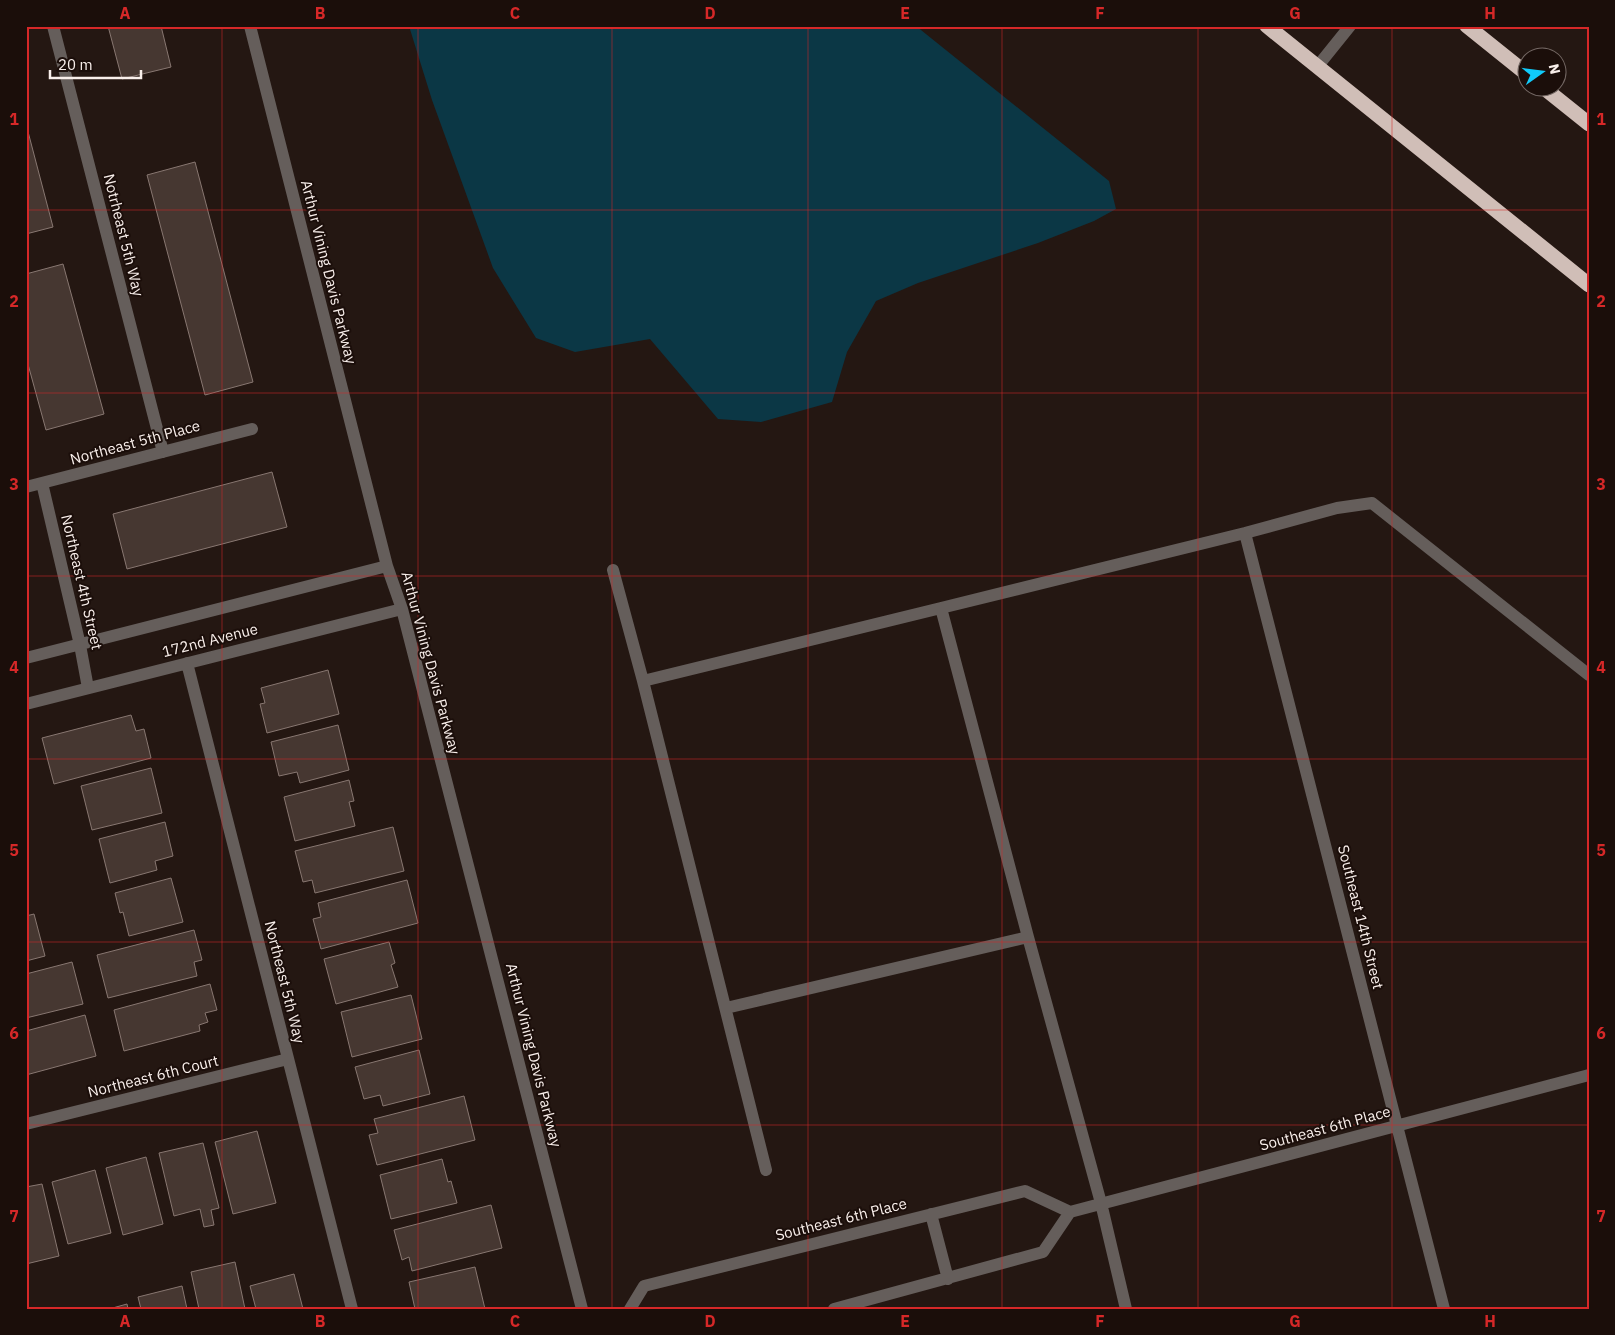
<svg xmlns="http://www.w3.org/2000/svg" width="1615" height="1335" font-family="'IBM Plex Sans',sans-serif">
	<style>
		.water { fill: #0b3745 }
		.building { fill: #463731; stroke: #887771 }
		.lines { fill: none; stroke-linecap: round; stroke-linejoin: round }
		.service { stroke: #655e5b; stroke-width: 12 }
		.minor { stroke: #655e5b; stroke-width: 12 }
		.motorway { stroke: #d0beb7; stroke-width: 15 }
		.grid { fill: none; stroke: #d62828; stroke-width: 1; stroke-opacity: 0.55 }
		.labels { text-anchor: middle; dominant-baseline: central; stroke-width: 4; stroke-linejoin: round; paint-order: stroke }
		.street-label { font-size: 15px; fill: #f9efeb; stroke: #1b0e0a }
		.neatline { fill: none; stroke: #d62828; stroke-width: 2 }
		.grid-label { font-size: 16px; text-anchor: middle; font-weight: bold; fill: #d62828 }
	</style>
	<rect width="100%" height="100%" fill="#241712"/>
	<path class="water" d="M409,26H916L1109,181L1116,209L1094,221L1038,243L918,283L876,301L847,352L832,402L761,422L718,419L650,339L575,352L536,338L493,268L432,100Z"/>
	<path class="building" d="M108,26H161L171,67L122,79Z
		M26,124L53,227L26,234Z
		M195,162L253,382L205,395L147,175Z
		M63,264L104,414L46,430L26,357V274Z
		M272,472L287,527L127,569L113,514Z
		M328,670L339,714L267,733L260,704L265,703L261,688Z
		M131,715L136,731L144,729L151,758L54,784L42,738Z
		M338,725L349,770L300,783L297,772L279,776L271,742Z
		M151,768L162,813L92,830L81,786Z
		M349,780L354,801L349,802L355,826L295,841L284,797Z
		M165,822L173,856L155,861L157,870L110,883L99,839Z
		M393,827L404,871L315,893L312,880L303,882L295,851Z
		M171,878L183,922L129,936L123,912L120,913L115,893Z
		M407,880L418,923L321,949L313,919L321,917L318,903Z
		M34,914L45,956L26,961V916Z
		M194,930L202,960L194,962L197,976L108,998L97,955Z
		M389,942L395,963L391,965L398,987L336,1004L324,959Z
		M72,962L83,1004L26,1018V974Z
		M210,984L217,1010L205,1013L208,1022L199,1025L200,1031L124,1051L114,1010Z
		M411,995L422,1039L352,1057L341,1012Z
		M85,1015L96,1056L26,1075V1031Z
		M419,1050L430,1094L383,1106L380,1095L364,1099L355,1067Z
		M464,1096L475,1140L377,1165L369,1135L378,1133L374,1119Z
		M257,1131L276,1203L233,1214L215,1142Z
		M203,1143L219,1208L211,1210L214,1225L204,1227L200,1209L174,1216L159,1153Z
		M146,1157L163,1224L123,1235L106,1168Z
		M442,1159L448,1182L451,1181L457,1203L391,1219L380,1175Z
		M95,1170L111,1233L68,1244L52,1182Z
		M42,1184L59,1256L26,1264V1187Z
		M491,1205L502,1248L412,1271L409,1257L402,1260L394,1230Z
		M235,1262L245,1309H199L191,1272Z
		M475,1267L485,1309H415L409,1282Z
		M294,1274L303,1309H256L250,1286Z
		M182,1286L187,1309H141L138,1297Z
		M127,1304L128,1309H109Z"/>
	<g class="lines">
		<path class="service" d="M1317,67L1350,26"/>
		<path class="minor" d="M53,26L163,452
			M250,26L387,566L402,609L582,1309
			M42,483L80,645L88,688
			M26,487L252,429
			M1245,533L1444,1309
			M613,570L643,681
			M26,658L387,566
			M187,663L352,1309
			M26,704L402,609
			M726,1008L1028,937
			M26,1124L288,1059
			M766,1170L643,681L941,608
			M931,1214L948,1279
			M630,1309L644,1286L1025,1191L1070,1212L1589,1075
			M834,1309L1043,1252L1070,1212
			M1126,1309L1101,1203L1028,937L941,608L1245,533L1337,508L1372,503L1589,675"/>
		<path class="motorway" d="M1267,26L1589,285
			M1467,26L1528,75
			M1544,88L1589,124"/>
	</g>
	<path class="grid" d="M222,26V1309M418,26V1309M612,26V1309M808,26V1309M1002,26V1309M1198,26V1309M1392,26V1309M26,210H1589M26,393H1589M26,576H1589M26,759H1589M26,942H1589M26,1125H1589"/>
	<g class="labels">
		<g class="street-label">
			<text transform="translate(124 235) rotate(76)">Notrheast 5th Way</text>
			<text transform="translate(329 272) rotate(76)">Arthur Vining Davis Parkway</text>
			<text transform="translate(135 442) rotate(-15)">Northeast 5th Place</text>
			<text transform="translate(82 582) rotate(77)">Northeast 4th Street</text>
			<text transform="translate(210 640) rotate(-14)">172nd Avenue</text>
			<text transform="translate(431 663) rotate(75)">Arthur Vining Davis Parkway</text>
			<text transform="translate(1361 917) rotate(76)">Southeast 14th Street</text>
			<text transform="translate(285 982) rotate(76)">Northeast 5th Way</text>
			<text transform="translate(534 1055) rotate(76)">Arthur Vining Davis Parkway</text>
			<text transform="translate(153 1076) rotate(-14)">Northeast 6th Court</text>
			<text transform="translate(1325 1128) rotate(-15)">Southeast 6th Place</text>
			<text transform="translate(841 1219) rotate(-14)">Southeast 6th Place</text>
		</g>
	</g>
	<rect width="1615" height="1335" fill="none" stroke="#1b0e0a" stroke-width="55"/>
	<g transform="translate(1542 72) rotate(76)"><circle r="24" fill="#1b0e0a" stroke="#746864"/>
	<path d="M0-4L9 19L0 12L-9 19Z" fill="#10cafa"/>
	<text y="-8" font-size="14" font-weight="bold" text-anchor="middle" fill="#f9efeb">N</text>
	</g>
	<path d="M50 70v8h91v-8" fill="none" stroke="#f9efeb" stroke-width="2.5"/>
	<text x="58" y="70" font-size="15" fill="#f9efeb" stroke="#1b0e0a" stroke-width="4" paint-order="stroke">20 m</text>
	<rect x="28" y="28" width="1560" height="1280" class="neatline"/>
	<g class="grid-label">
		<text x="125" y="19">A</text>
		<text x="320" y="19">B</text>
		<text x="515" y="19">C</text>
		<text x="710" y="19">D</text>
		<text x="905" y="19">E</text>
		<text x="1100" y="19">F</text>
		<text x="1295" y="19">G</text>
		<text x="1490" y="19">H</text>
		<text x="14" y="125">1</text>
		<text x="1601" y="125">1</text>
		<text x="14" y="307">2</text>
		<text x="1601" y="307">2</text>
		<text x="14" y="490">3</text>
		<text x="1601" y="490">3</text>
		<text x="14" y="673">4</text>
		<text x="1601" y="673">4</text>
		<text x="14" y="856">5</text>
		<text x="1601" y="856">5</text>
		<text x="14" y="1039">6</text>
		<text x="1601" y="1039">6</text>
		<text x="14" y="1222">7</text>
		<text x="1601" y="1222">7</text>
		<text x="125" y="1327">A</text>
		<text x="320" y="1327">B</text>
		<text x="515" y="1327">C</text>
		<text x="710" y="1327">D</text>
		<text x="905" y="1327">E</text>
		<text x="1100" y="1327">F</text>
		<text x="1295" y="1327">G</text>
		<text x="1490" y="1327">H</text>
	</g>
</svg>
